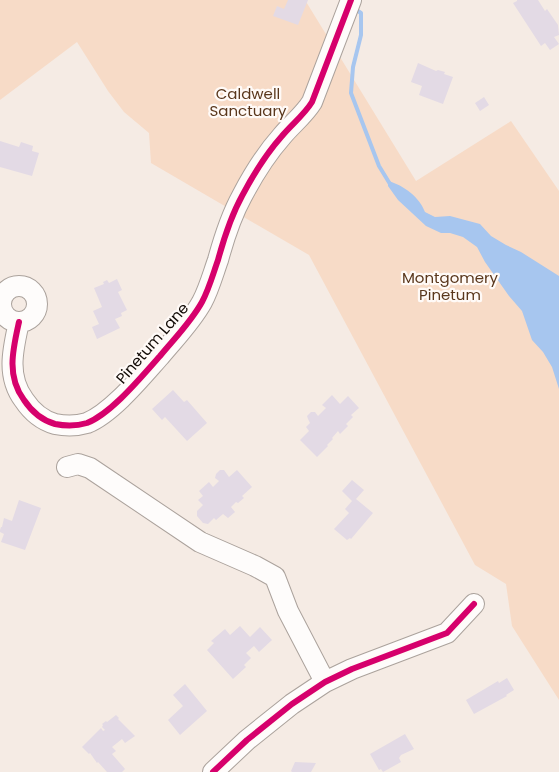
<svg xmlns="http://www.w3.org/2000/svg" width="559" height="772" font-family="Poppins,sans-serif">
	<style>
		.green { fill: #f7dbc7 }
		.water { fill: #a7c6ef }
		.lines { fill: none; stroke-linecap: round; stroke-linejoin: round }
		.stream { stroke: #a7c6ef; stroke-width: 4 }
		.building { fill: #e3dae5 }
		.minor-casing { stroke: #aba29c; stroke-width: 22 }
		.minor { stroke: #fefcfb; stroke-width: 20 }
		.cycleway-casing { stroke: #fffaf7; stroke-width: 10 }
		.cycleway { stroke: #d6006c; stroke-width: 6 }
		.labels { text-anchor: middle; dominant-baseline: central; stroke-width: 4.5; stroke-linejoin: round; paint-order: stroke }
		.park-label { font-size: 15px; fill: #5a371c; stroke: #fffaf7 }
		.street-label { font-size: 15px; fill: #120b06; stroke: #fffaf7 }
	</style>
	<rect width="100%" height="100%" fill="#f5ebe4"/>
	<path class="green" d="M0,0H305L416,181L511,121L559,191V700L512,626L506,584L475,565L309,255L151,163L149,133L124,112L108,91L77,42L0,100Z"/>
	<path class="water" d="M388,181C404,185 420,198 425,212L435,217L450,216L480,224L491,236L506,245L521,252L559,276V389L552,367L543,352L532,340L522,311L509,296L485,262L477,247L463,237L450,233H441L426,226L398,200L388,186Z"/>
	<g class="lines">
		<path class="stream" d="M355,9L361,13V35L353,67L351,93L379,166L390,184"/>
	</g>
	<path class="building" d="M288,0H308L298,25L273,16L277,6L284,9Z
		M517,0H538L545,11L547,9L558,25L559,35L554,37L559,44L550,50L545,43L541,46L513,3L517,1Z
		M418,63L436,71L438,70L445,72L444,74L453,77L443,104L419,95L422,86L411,82Z
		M484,97L489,105L480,111L475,103Z
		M0,141L19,147L21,142L33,146L32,151L39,153L32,176L0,167Z
		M117,279L122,290L118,292L127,310L121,313L122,316L115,319L120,328L97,339L92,327L99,324L93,311L102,307L94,288L104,284L103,282L107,280L109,283Z
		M173,390L184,402L187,400L207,423L187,441L165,417L162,420L152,409Z
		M332,395L340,404L348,396L359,408L351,415L353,417L346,424L348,426L340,434L338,431L332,438L333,439L327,445L328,446L317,457L300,440L309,431L306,427L310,423L308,419L307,416L311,412H315L318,416L326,408L322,405Z
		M220,470H224L229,477L237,470L252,487L242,496L244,498L238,503L236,502L231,507L235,512L228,518L223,514L216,520L214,518L208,524L203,523L197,516V511L203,505L198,500L203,496L199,491L209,482L213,487L219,481L215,478L216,474Z
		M352,480L364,490L356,499L373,513L351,539L350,538L347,540L334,529L349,513L345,509L352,501L342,491Z
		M19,500L41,508L25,550L1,542L4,534L0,532V530L1,527H2L4,518L12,521Z
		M240,626L250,637L260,627L272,640L259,652L254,646L246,653L251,658L244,665L246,667L233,679L207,650L214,643L211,641L225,629L230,635Z
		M507,678L514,690L506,695L507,696L474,714L466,700L498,681L499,683Z
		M185,684L207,711L180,735L168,720L183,706L173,695Z
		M116,715L119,718L118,719L135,736L125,743L122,739L112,747L116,751L112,754L125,769L122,772H107L98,762L97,763L90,753L89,754L82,747L101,728L103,731L105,730L102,727L103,725L102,724L106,721L107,722Z
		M405,734L414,749L401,755L399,758L401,762L383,772L381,769L379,770L370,754Z
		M295,762L316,763L311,772H292L291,771Z"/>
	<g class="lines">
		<defs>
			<path id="minor" d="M1 304a18 18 0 1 1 36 0a18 18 0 1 1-36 0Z
				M19,322C13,349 6,376 24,400C32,412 41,420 55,424C65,426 77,426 87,423C112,413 142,376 160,356C174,339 191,322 202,302C209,289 213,274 218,260C224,238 231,216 242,196C253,175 266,154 282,136C292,124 304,115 312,102L351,0
				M67,467L78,464L90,468L200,542L255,566L275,577L288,611L325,682
				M213,772L247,740L292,704L325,682L352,669L447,633L474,604"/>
		</defs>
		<use href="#minor" class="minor-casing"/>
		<use href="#minor" class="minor"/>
		<defs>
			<path id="cycleway" d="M19,322C13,349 6,376 24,400C32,412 41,420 55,424C65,426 77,426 87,423C112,413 142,376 160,356C174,339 191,322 202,302C209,289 213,274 218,260C224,238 231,216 242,196C253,175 266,154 282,136C292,124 304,115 312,102L351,0
				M213,772L247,740L292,704L325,682L352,669L447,633L474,604"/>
		</defs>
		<use href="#cycleway" class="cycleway-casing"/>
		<use href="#cycleway" class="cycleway"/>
	</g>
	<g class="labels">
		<g class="park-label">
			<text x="248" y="93">Caldwell<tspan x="248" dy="17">Sanctuary</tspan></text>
			<text x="450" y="277">Montgomery<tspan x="450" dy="17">Pinetum</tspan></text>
		</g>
		<g class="street-label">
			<text transform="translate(152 343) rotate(-49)">Pinetum Lane</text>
		</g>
	</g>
</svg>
